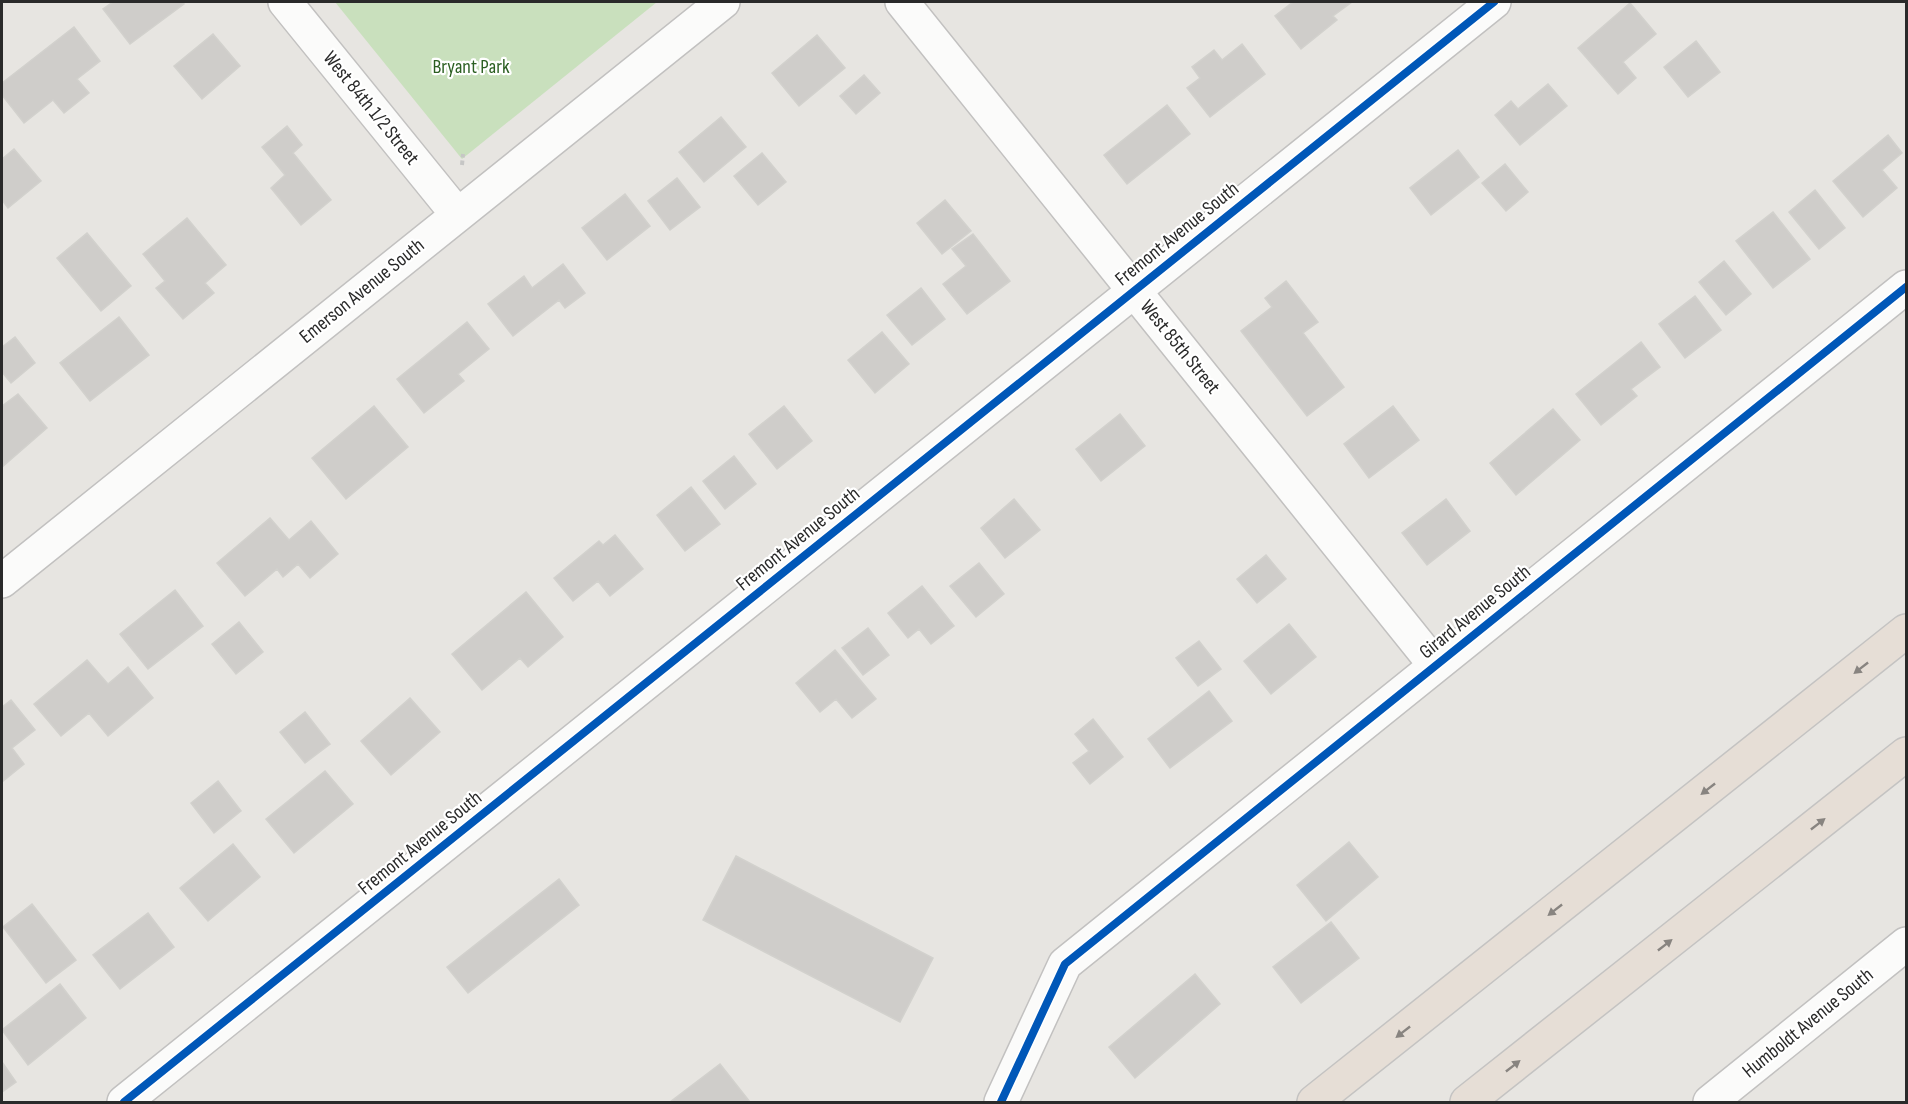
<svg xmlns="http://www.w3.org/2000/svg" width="1908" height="1104" font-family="'Sofia Sans Condensed',sans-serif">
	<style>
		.green { fill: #c9e0bd }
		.building { fill: #cfcdca; stroke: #d2d1cd; stroke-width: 1.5 }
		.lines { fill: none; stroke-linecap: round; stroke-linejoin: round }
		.street-casing { stroke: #c2c1c0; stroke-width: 36 }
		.highway-casing { stroke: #c4c3c2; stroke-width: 36 }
		.path { stroke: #c6c6c5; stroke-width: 4; stroke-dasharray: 4.5 3; stroke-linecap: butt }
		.street { stroke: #fbfbfa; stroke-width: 33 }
		.highway { stroke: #e6ded6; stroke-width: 33 }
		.cycleway-casing { stroke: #fff; stroke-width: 11 }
		.cycleway { stroke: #0057b8; stroke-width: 8 }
		.oneway { fill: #888480 }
		.labels { text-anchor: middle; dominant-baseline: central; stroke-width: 4.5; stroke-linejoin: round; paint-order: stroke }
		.park-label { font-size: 20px; fill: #2b5f22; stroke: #fff }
		.street-label { font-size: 20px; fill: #2a2a2a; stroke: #fff }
	</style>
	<rect width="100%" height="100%" fill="#e7e5e1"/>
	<path class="green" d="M335,2H657L462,159Z"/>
	<path class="building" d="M113,2H182L184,4L130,44L103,9Z
		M1293,2H1352L1333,16L1337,20L1301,49L1275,16Z
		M1630,3L1656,34L1623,62L1636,78L1618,94L1578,48Z
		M74,27L100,61L77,79L89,93L64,113L53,100L24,123L2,95V83Z
		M213,34L240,66L202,99L174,66Z
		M817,35L845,68L799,106L772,73Z
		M1696,41L1720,72L1688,97L1664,67Z
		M1242,44L1265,74L1210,117L1187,88L1200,78L1192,67L1214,50L1222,60Z
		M864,75L880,93L856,114L840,96Z
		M1548,84L1567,106L1520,145L1495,115L1511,101L1518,109Z
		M1167,105L1190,134L1127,184L1104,155Z
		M721,117L746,147L704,182L679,152Z
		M287,126L302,145L293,153L331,200L301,225L271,188L285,175L262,147Z
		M1888,135L1902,153L1882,170L1897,188L1863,217L1833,181Z
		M14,149L41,181L8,208L2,200V159Z
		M1458,150L1479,177L1431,215L1410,188Z
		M762,153L786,182L758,205L734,176Z
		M1505,164L1528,192L1506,211L1482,183Z
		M677,178L700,207L670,230L648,201Z
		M1815,190L1845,228L1819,249L1789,212Z
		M625,194L650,226L607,260L582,228Z
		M945,200L971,231L942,254L917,223Z
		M1773,212L1810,259L1773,288L1736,241Z
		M187,218L226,265L205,283L214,293L183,319L156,288L165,281L143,254Z
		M87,233L131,286L101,311L57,258Z
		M973,234L1010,281L967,314L943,284L966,266L952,249Z
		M1724,261L1751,294L1726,315L1699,282Z
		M563,264L585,293L565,308L559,300L513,336L488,304L524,276L532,288Z
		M1286,281L1318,322L1303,333L1344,387L1307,416L1241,331L1272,307L1265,298Z
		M921,288L945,319L912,345L887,315Z
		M1695,296L1721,330L1685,358L1659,324Z
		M119,317L149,355L90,401L60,363Z
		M467,322L489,349L458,374L464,381L424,413L397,379Z
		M882,332L909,364L875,393L848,360Z
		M15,337L35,363L11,383L2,372V347Z
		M1641,342L1660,367L1631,389L1637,396L1601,425L1576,394Z
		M18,394L47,428L2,467V406Z
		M374,406L408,447L346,499L312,458Z
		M784,406L812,441L777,469L749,434Z
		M1393,406L1419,440L1369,478L1344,444Z
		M1553,409L1580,440L1516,495L1490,463Z
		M1120,414L1145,446L1101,481L1076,449Z
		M734,456L756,484L725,509L703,481Z
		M691,487L720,524L685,551L657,515Z
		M1014,499L1040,530L1005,558L981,528Z
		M1446,499L1470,531L1427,565L1402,533Z
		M270,518L289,540L311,521L338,554L310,578L298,564L283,577L277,569L245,596L217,563Z
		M615,535L643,569L610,596L598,581L573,601L554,578L599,541L603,545Z
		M1266,555L1286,579L1257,603L1237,579Z
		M979,563L1004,594L976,617L950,586Z
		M922,586L954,626L931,644L919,629L908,638L888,613Z
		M175,590L203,626L148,669L120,634Z
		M526,592L563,637L528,667L520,658L482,690L452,654Z
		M239,622L263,652L236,674L212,644Z
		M1289,624L1316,657L1271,694L1244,661Z
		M868,628L889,655L863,675L842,648Z
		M1199,641L1221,669L1198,686L1176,658Z
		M835,650L876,699L852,718L836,699L820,712L796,683Z
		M87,660L108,684L128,667L153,698L108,736L89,713L61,736L34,704Z
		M1209,691L1232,721L1170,768L1148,739Z
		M410,698L440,732L391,775L361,741Z
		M11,700L35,730L12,748L24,764L2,782V707Z
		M305,712L330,744L305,763L280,732Z
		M1093,719L1123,757L1090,784L1073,763L1089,751L1075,734Z
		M325,771L353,804L294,853L266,819Z
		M218,781L241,811L214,833L191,803Z
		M1349,842L1378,877L1326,921L1297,885Z
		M233,844L260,877L208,921L180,888Z
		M736,856L933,958L900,1022L703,920Z
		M559,879L579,905L468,993L447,967Z
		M32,904L76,960L46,983L3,927Z
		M148,913L174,947L120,989L93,955Z
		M1331,922L1359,958L1301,1003L1273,967Z
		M1195,974L1220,1004L1135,1078L1109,1047Z
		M60,984L86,1018L28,1065L2,1030Z
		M2,1062L16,1082L2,1092Z
		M720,1064L750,1102H670Z"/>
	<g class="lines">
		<defs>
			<path id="street" d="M285,2L457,214
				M902,2L1435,665
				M2,581L723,2
				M124,1102L1494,2
				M1001,1102L1065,964L1906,287
				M1710,1102L1906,944"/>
			<path id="highway" d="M1314,1102L1906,631
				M1467,1102L1906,754"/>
		</defs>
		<use href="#street" class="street-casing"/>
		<use href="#highway" class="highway-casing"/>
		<path class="path" d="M462,165L463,154"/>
		<use href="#street" class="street"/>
		<use href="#highway" class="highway"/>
		<defs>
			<path id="cycleway" d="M124,1102L1494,2
				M1001,1102L1065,964L1906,287"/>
		</defs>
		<use href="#cycleway" class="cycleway-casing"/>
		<use href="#cycleway" class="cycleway"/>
	</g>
	<defs><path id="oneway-solid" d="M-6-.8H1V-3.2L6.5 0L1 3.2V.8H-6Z" transform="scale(1.5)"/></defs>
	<g class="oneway">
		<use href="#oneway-solid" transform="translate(1861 668) rotate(142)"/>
		<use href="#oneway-solid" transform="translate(1708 789) rotate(142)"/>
		<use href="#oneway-solid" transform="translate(1818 824) rotate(-38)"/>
		<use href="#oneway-solid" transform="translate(1555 910) rotate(142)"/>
		<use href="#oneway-solid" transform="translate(1665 945) rotate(-38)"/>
		<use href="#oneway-solid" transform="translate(1403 1032) rotate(142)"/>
		<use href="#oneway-solid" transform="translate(1513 1066) rotate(-38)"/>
	</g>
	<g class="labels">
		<g class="park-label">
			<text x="471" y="67">Bryant Park</text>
		</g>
		<g class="street-label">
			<text transform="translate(371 108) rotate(51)">West 84th 1/2 Street</text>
			<text transform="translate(1177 234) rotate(-39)">Fremont Avenue South</text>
			<text transform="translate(362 291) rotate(-39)">Emerson Avenue South</text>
			<text transform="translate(1180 347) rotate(51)">West 85th Street</text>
			<text transform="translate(798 539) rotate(-39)">Fremont Avenue South</text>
			<text transform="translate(1475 612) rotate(-39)">Girard Avenue South</text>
			<text transform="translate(420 843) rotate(-39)">Fremont Avenue South</text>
			<text transform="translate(1808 1023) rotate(-39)">Humboldt Avenue South</text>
		</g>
	</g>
	<rect width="1908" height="1104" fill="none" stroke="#2a2a2a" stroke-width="6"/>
</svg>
